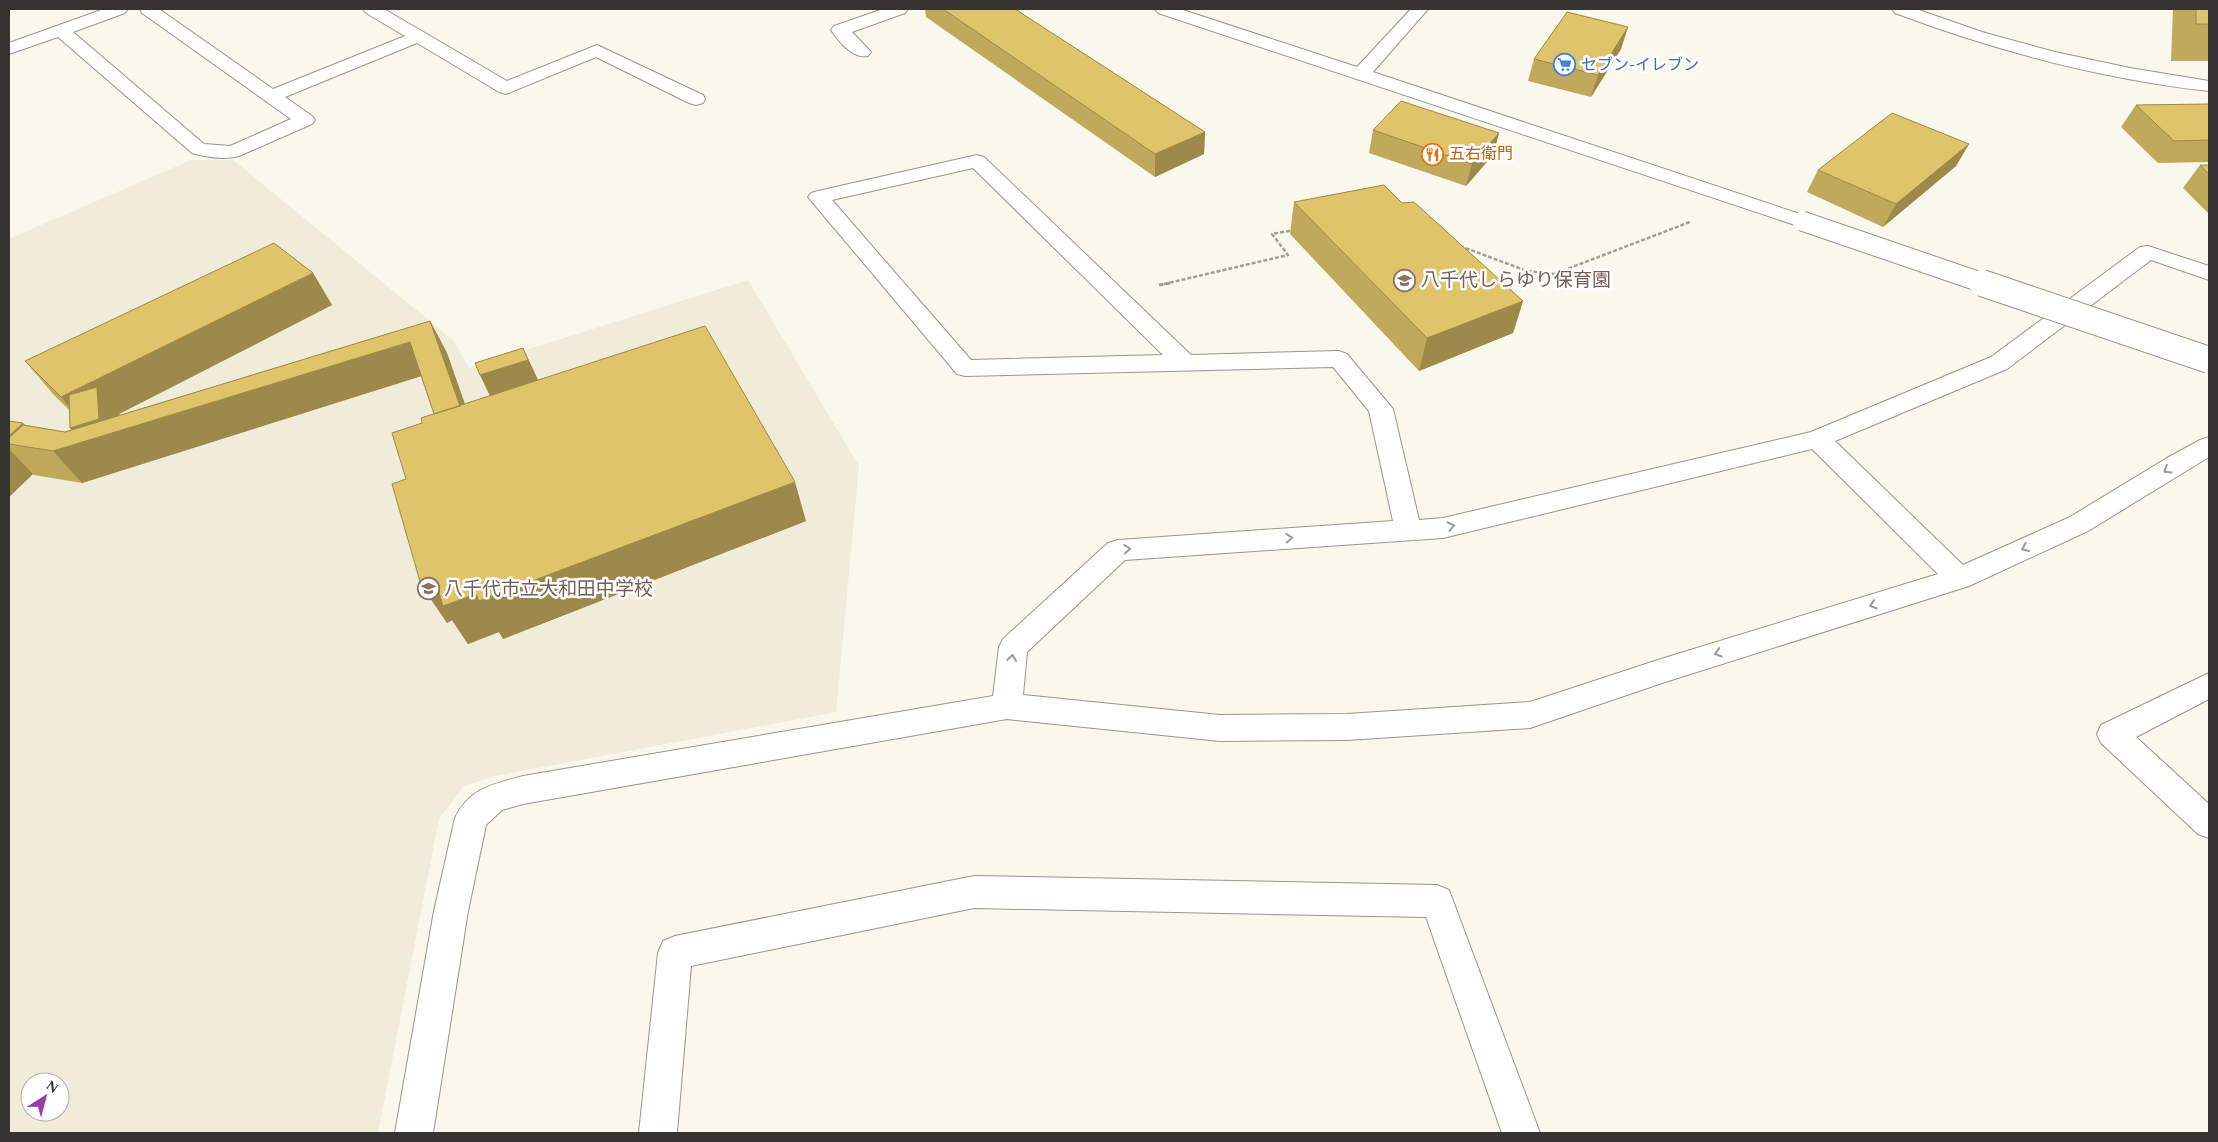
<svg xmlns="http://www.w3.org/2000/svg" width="2218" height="1142" font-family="Spectral,'Noto Sans JP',serif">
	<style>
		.built { fill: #f1ebd9; fill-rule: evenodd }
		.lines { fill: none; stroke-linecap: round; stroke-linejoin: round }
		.street-casing { stroke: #99968c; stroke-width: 2 }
		.secondary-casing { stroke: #99968c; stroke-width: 2 }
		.path-far1 { stroke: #a19f97; stroke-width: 2.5; stroke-dasharray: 4 2; stroke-linecap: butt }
		.path { stroke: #a19f97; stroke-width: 3; stroke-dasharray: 4.5 2.5; stroke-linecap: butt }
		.street { fill: #fff; fill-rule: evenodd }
		.secondary { fill: #fff; fill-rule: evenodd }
		.secondary-bridge-far1-casing { stroke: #99968c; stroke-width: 21; stroke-linecap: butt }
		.secondary-bridge-casing { stroke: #99968c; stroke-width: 28; stroke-linecap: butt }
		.secondary-bridge-far1 { stroke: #fff; stroke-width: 19 }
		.secondary-bridge { stroke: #fff; stroke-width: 26 }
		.wall { fill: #c1a95b }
		.shaded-wall { fill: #9d894a }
		.building { fill: #e0c46a; stroke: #9d894a }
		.oneway { stroke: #9a9a98 }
		.labels { text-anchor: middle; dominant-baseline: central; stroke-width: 5; stroke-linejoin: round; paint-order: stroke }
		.far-shop-label { font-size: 16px; fill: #366cbe; stroke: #fff; text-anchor: start }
		.far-food-label { font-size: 16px; fill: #c56008; stroke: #fff; text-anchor: start }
		.education-label { font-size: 19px; fill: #785e54; stroke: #fff; text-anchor: start }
	</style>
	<rect width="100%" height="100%" fill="#faf7ec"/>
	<path class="built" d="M191,160H233L453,340L469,368L748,280L859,466L836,712L495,776L464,786L439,819L378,1133H9V239ZM30,1082H60V1112H30Z"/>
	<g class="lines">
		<defs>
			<path id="street" d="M104,9H128L125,13L73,32L204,144L230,146L291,119L142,13L140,9H159L273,89L405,36L366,13L363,9H384L507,81L597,45L703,95L705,99L703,103L696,105L689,103L596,57L506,94L499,92L417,43L285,97L312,116L315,120L312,124L239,156C225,160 206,157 192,153L58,37L9,54V43Z
				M883,9H908L905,13L852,32L871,52L868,56C853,59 839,42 831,30L834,26Z
				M977,155L984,157L1191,355L1339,351L1347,354L1393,409L1419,520L1443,518L1811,432L1991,357L2140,247L2148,246L2209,266V280L2151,260L2007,369L1835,441L1963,565L2070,517L2167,458L2200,440L2209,437V457L2088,531L1969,586L1662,683L1530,728L1347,740L1220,741L1007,719L523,804L502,810L486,825L468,911L433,1133H395L434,911L455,818C469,788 494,784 523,776L993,696L999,647L1003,639L1108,543L1118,540L1393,521L1369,411L1333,367L965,376L957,374L808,197L811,193L818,191ZM973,168L1163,355L971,360L832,200ZM1812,449L1938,574L1661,659L1530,702L1347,714L1220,715L1023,695L1027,652L1125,560L1443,538Z
				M2209,673V699L2136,737L2209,804V838L2198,834L2101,743L2097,734L2101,725Z
				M974,876L1437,885L1449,890L1540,1133H1502L1426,917L974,908L691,966L677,1133H639L658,953L663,941L675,936Z"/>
			<path id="secondary" d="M1155,9H1180L1357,67L1411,9H1428L1373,72L1809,217L1812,221L1809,225L1802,227L1795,225L1158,13Z
				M1892,9H1916L1982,32L2055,52L2130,68L2209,81V91C2102,79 1996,51 1895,13Z"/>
		</defs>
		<use href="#street" class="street-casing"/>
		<use href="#secondary" class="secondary-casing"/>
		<path class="path-far1" d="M1460,246L1527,271L1554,274L1690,222
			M1164,284L1288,255L1272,234L1294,230"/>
		<path class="path" d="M1159,285L1170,283"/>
		<use href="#street" class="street"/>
		<use href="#secondary" class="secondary"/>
		<defs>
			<path id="secondary-bridge-far1" d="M1802,221L1986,284"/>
			<path id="secondary-bridge" d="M1982,283L2209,360"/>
		</defs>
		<use href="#secondary-bridge-far1" class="secondary-bridge-far1-casing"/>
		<use href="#secondary-bridge" class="secondary-bridge-casing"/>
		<use href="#secondary-bridge-far1" class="secondary-bridge-far1"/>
		<use href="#secondary-bridge" class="secondary-bridge"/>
	</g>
	<path class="wall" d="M925,9H1015L1205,132L1204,154L1155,177L926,17Z
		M2173,9H2209V61H2171Z
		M1628,27L1621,49L1591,97L1528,81L1534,59Z
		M2209,104V162L2158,163L2121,127L2136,105Z
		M1373,130L1499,133L1493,155L1466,186L1369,153Z
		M1969,144L1956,166L1883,227L1807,192L1818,170Z
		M2200,165H2209V214L2183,188Z
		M1294,202L1402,203L1523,301L1513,333L1419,371L1290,234Z
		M313,273L332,305L119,414L120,415L430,321L447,353L465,404L490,396L480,375L523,348L538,380L806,521L503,639L499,632L468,644L452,620L447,623L406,479L422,423L434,414L421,376L82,483L34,475L33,474L9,497V421L23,423L25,425L65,432L72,429L70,428V411L53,394L25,361Z"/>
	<path class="shaded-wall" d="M1628,27L1621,49L1591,97L1598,75Z
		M1205,132L1204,154L1155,177V154Z
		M1499,133L1493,155L1466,186L1472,164Z
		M1969,144L1956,166L1883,227L1896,204Z
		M313,273L332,305L119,414L123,419L410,342L428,374L82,483L53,451L83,442L70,428L83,424L61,397Z
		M1523,301L1513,333L1419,371L1427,338Z
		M430,321L447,353L479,445L455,453Z
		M523,348L538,380L496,408L480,375Z
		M23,423L47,450L9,444V436Z
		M9,449L33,474L9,497Z
		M795,482L806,521L503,639L499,632L468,644L452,620L447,623L421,585L435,579L476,594Z"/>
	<path class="building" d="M943,9H1015L1205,132L1155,154Z
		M2196,9H2209V24H2196Z
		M1567,12L1628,27L1598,75L1534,59Z
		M1401,101L1499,133L1472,164L1373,130Z
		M2209,104V140L2174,141L2136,105Z
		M1892,113L1969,144L1896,204L1818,170Z
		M2200,165H2209V174Z
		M1384,185L1402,203L1414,202L1523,301L1427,338L1294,202Z
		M274,243L313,273L61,397L25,361Z
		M430,321L460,406L434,414L410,342L53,451L9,444V438L23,425L65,432Z
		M705,326L795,482L479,601L476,594L443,606L435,579L421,585L392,484L406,479L392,433L422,423L421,418Z
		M523,348L528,360L480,375L475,363Z
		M97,387L99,419L70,428L69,395Z
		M9,421L23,423L9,436Z"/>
	<defs><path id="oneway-chevron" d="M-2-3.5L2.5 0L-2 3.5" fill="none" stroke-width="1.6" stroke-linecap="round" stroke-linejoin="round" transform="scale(1.25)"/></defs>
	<g class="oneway">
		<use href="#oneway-chevron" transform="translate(2167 470) rotate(148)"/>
		<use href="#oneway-chevron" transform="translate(1451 526) rotate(-13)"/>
		<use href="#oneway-chevron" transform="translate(1289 538) rotate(-4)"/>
		<use href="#oneway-chevron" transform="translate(2025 548) rotate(156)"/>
		<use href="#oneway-chevron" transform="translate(1127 549) rotate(-4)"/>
		<use href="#oneway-chevron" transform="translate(1873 605) rotate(163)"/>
		<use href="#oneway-chevron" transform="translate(1718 653) rotate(163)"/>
		<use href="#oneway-chevron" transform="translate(1012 658) rotate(-84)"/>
	</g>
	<defs>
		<symbol id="supermarket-ring" viewBox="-11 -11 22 22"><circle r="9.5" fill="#fff" stroke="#3f7fe0" stroke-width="1.5"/><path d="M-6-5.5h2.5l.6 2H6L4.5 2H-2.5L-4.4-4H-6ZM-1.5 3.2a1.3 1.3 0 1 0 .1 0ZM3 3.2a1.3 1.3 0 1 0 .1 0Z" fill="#3f7fe0"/></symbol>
		<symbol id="restaurant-ring" viewBox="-11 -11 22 22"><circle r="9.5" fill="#fff" stroke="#e8710a" stroke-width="1.5"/><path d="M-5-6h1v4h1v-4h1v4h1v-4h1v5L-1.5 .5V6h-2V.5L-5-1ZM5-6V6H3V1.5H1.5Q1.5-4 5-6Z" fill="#e8710a"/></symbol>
		<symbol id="school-ring" viewBox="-11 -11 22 22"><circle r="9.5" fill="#fff" stroke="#8d6e63" stroke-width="1.5"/><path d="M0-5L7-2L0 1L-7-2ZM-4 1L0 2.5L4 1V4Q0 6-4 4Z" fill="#8d6e63"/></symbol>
	</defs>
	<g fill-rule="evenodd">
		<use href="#supermarket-ring" x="1552" y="52" width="25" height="25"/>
		<use href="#restaurant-ring" x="1420" y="142" width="25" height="25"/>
		<use href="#school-ring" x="1392" y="268" width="25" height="25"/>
		<use href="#school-ring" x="416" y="576" width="25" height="25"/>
	</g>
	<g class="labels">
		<g class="far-shop-label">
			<text x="1581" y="65">セブン-イレブン</text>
		</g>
		<g class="far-food-label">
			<text x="1449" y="154">五右衛門</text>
		</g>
		<g class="education-label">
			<text x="1421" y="280">八千代しらゆり保育園</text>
			<text x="444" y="589">八千代市立大和田中学校</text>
		</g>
	</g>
	<rect width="2218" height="1142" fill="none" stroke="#353430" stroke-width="20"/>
	<g transform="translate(45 1097) rotate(36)"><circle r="24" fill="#ffffff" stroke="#aeaeac"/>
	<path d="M0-4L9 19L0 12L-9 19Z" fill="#983da8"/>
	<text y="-8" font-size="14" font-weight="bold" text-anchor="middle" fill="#353430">N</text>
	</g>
</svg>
